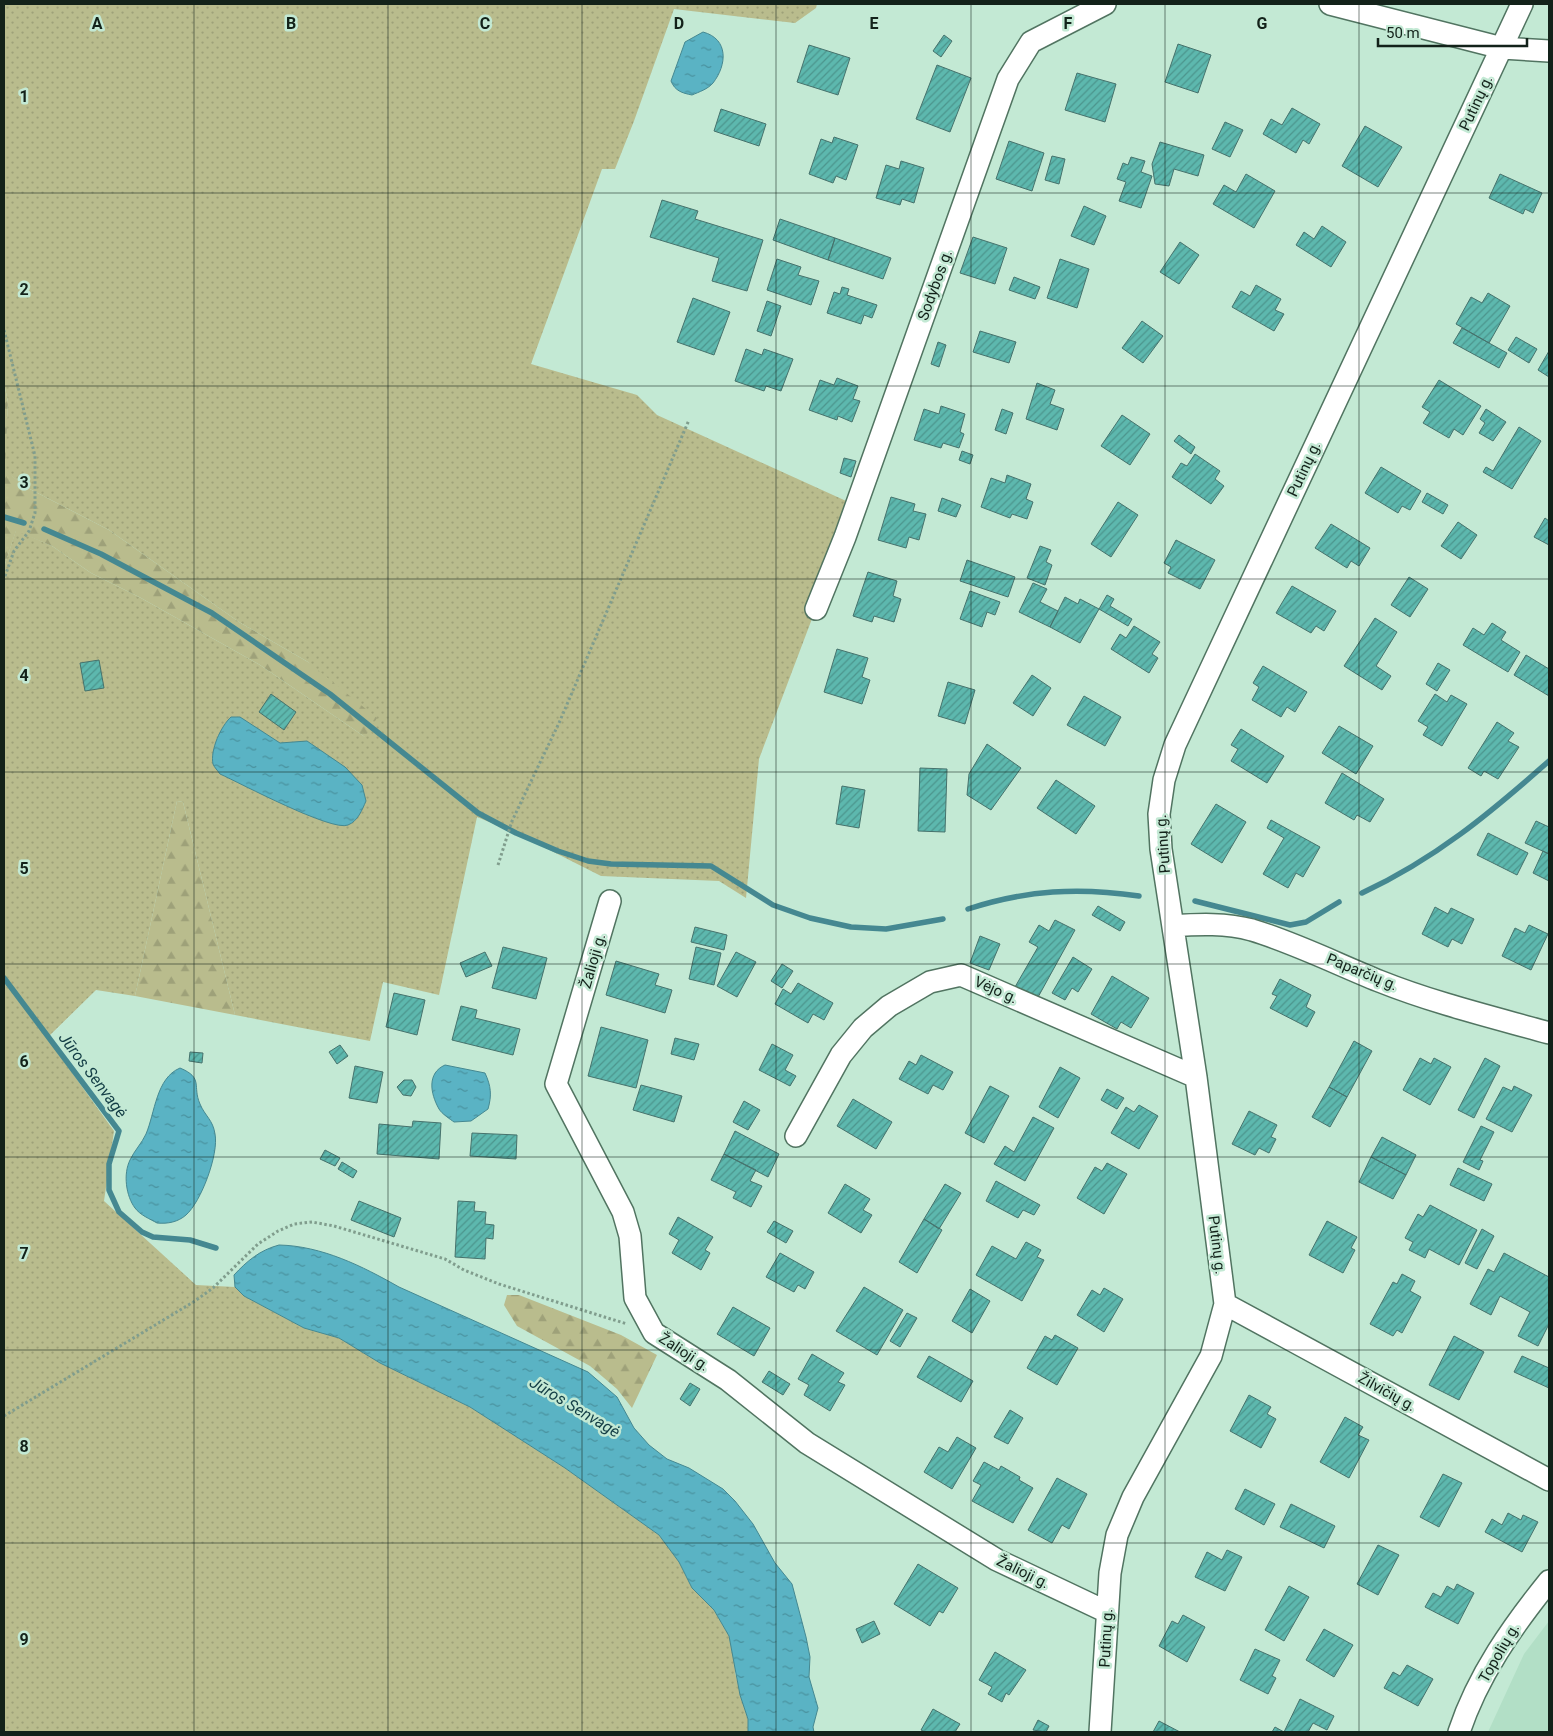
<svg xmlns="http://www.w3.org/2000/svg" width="1553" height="1736" font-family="Roboto,sans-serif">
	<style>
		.built { fill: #b2dfc6 }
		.grass { fill: url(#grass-dots) }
		.forest { fill: url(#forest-firs) }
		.water { fill: url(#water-ripples); stroke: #458891 }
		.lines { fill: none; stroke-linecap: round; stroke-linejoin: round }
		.stream { stroke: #458891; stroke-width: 5.5 }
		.building { fill: url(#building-hatch); stroke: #46726c }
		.street-casing { stroke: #517461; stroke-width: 24 }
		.path { stroke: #809d8d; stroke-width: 3; stroke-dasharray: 2.5 2.5; stroke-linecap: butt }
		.street { stroke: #fff; stroke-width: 21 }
		.grid { fill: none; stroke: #13221a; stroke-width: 1; stroke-opacity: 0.55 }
		.labels { text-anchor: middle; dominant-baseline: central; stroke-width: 5; stroke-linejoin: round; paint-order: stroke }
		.street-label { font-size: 15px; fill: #13221a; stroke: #c3e9d4 }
		.water-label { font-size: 16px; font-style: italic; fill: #133d45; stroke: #c3e9d4 }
		.grid-label { font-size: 16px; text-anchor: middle; font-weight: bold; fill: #13221a; stroke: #c3e9d4; stroke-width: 5; stroke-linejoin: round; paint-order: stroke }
	</style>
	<defs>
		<pattern id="grass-dots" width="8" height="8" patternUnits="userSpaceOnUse" patternTransform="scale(1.25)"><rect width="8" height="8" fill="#b9bc8d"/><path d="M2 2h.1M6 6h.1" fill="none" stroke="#9ea179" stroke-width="1.8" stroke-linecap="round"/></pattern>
		<pattern id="forest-firs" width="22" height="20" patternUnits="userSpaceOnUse" patternTransform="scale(1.25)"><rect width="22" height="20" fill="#b9bc8d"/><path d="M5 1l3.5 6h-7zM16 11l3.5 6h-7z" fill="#9ea179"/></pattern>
		<pattern id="water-ripples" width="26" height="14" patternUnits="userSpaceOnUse" patternTransform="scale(1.25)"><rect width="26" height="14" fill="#5ab3c4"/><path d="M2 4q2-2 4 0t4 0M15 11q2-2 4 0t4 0" fill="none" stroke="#49919e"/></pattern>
		<pattern id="building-hatch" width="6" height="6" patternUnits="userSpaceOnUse" patternTransform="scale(1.25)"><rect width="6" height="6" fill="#5db8ae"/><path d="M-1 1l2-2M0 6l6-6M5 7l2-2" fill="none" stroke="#4c958d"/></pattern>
	</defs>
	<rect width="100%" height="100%" fill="#c3e9d4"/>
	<path class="built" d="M1549,1621V1732H1488L1524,1654Z"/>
	<path class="grass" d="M4,4H817L816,8L795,23L674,9L634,121L615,169H602L531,364L637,395L657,415L855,505L759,759L746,898L719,881L601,876L516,833L477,817L439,995L383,982L370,1041L235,1015L183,802L177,801L135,996L96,990L47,1038L114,1131L104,1201L196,1285L235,1287L244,1296L304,1328L339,1338L380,1363L470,1407L565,1468L659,1535L679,1562L692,1588L714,1610L729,1636L735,1655V1673L748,1719V1732H4V567L16,530L52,546L91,573L141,598L260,665L365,737L308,662L239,622L109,530L24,486L4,470L8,402L4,383Z"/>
	<path class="forest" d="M4,383L8,402L5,470L24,486L109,530L239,622L308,662L377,718L365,737L260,665L141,598L91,573L52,546L16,531L4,567Z
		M177,801L183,802L235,1015L135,996Z
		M507,1295H519L621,1335L657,1355L632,1408L617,1389L590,1366L517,1326L504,1305Z"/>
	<path class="water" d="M703,32C729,39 727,65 713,83C708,89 699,92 692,95C682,93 675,91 671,81L685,42Z
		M231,717H240L280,743L307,741L345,767L362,785L366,801C362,810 358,821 348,825C332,832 240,783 220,774C218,771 214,767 213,764C210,750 221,726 231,717Z
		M445,1065L485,1073C491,1086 492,1095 488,1109L471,1121L454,1122C450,1119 442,1114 439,1109C430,1093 427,1073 445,1065Z
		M180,1068C204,1078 192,1086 200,1104C205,1116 213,1120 215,1134C219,1154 201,1202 186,1215C178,1222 168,1224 157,1223C150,1219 140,1215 135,1208C126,1196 123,1174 130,1160C134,1151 142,1143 146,1134C155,1113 156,1078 180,1068Z
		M279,1245C322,1246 362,1266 399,1287L588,1372L617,1397L634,1428L649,1445L667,1459L689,1468L723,1489L735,1501L753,1524L775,1563L792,1584L806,1637L810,1657L809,1677L818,1708L813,1727L814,1732H748V1719L740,1695L729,1636L714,1610L692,1588L679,1562L659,1535L565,1468L470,1407L380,1363L339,1338L304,1328L244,1296L235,1287L234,1275C247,1261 260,1250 279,1245Z"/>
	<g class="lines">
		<path class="stream" d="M4,517L24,523
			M44,529L101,554L212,613L330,694L478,813L516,833L558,851L588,861L611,864L711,866L773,905L810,918L851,927L886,929L943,919
			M1362,893C1435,859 1489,814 1549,761
			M1195,901L1290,925L1306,922L1339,902
			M968,909C1027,890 1078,887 1139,896
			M4,978L119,1131L109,1164V1190L119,1212L142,1232L153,1237L190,1240L216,1248"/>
	</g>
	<path class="building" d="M944,35L952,41L941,57L933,51Z
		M1178,44L1211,55L1198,93L1165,82Z
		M809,45L850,58L838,95L797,82Z
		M937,65L971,78L950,132L916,119Z
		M1077,73L1116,84L1105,122L1065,110Z
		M1292,108L1320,124L1309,144L1303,140L1296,153L1263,134L1271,119L1282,125Z
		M721,109L766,124L759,146L714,131Z
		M1225,122L1243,130L1230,157L1212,149Z
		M1365,126L1402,147L1378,187L1342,166Z
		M834,137L858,145L846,180L836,176L833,183L809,174L821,139L832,143Z
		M1009,141L1044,153L1032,191L996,179Z
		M1160,142L1204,155L1198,176L1174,169L1169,186L1155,184L1152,164Z
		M1052,156L1065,159L1059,184L1045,180Z
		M1131,157L1145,161L1141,172L1152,176L1141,208L1119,201L1126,182L1117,179L1123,163L1128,165Z
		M901,161L924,168L914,203L902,199L900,205L876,198L886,165L899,169Z
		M1246,174L1275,191L1254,228L1213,204L1224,185L1236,192Z
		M1500,174L1542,193L1533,213L1525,209L1523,214L1489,198Z
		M662,200L698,211L695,219L763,240L747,291L712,281L719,258L650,237Z
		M1084,206L1106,216L1094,245L1071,236Z
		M780,219L835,238L828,260L773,240Z
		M1322,226L1346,242L1331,267L1296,245L1304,232L1314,239Z
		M973,237L1007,248L995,284L960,273Z
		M835,238L891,258L883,279L828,260Z
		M1180,242L1199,255L1179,284L1160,272Z
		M777,259L801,267L798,275L819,281L811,305L767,290Z
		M1060,259L1089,269L1077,308L1047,298Z
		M1014,277L1040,287L1035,299L1009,290Z
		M1256,285L1281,299L1275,310L1284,314L1274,331L1232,307L1241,291L1250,296Z
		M842,287L849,289L847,295L877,305L872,318L864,315L861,324L827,313L834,292L840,294Z
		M1488,293L1510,306L1489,343L1456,324L1471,297L1482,303Z
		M693,298L730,312L714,355L677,342Z
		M767,301L781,306L771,336L757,331Z
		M1142,321L1163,336L1143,363L1122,348Z
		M1462,328L1507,353L1499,368L1453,343Z
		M980,331L1016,342L1009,363L973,352Z
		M1516,337L1537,349L1529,363L1508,350Z
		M938,342L946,345L939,367L931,364Z
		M746,349L762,355L764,349L793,359L781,391L766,386L764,391L735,381Z
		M1549,351V377L1538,370Z
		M837,378L858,386L853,399L860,401L852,422L838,416L837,420L809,410L820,380L834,385Z
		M1439,380L1481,406L1463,435L1454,429L1449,438L1423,423L1430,412L1422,407Z
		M1037,383L1055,390L1050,404L1064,409L1057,430L1026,419Z
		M941,406L965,414L960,432L964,434L959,448L943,443L941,448L914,440L924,409L939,414Z
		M1002,409L1013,413L1006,434L995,430Z
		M1486,409L1506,422L1493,441L1479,433L1485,423L1480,419Z
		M1122,415L1150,434L1130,465L1101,446Z
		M1519,427L1541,441L1512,489L1483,472L1486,467L1493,471Z
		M1179,435L1195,447L1191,454L1174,441Z
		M962,451L973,455L970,464L959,460Z
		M1195,454L1220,471L1215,479L1224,486L1211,504L1172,477L1181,463L1187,466Z
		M844,458L856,461L851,477L840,473Z
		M1381,467L1421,491L1410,510L1402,506L1398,513L1365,493Z
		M1007,475L1031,484L1026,499L1033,502L1027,519L1012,514L1010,518L981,507L991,478L1005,483Z
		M1427,493L1448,505L1443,514L1422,502Z
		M891,497L915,504L913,511L926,514L919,540L909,537L906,548L878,540Z
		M942,498L961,505L956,517L938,511Z
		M1118,502L1138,515L1111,557L1091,544Z
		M1545,518L1549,521V545L1534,537Z
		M1458,522L1477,535L1461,559L1441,546Z
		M1331,524L1370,548L1359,566L1351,561L1347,568L1315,548Z
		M1176,540L1215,560L1200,589L1168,573L1171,567L1164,563Z
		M1040,546L1051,550L1046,562L1052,565L1045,585L1027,578Z
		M967,560L1015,577L1008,597L960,581Z
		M868,572L897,581L893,596L901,599L894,622L874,616L872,622L853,616Z
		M1409,577L1428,589L1410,617L1391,605Z
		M1033,583L1047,589L1040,602L1058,611L1050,627L1019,612Z
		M1292,586L1336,611L1324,631L1316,626L1311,633L1276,613Z
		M970,591L1000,602L995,615L987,612L982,627L960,619Z
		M1107,595L1114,599L1110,606L1132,619L1128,626L1099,609Z
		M1065,597L1078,604L1080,599L1099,609L1080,643L1050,627Z
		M1375,618L1397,632L1376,666L1391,676L1382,690L1344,666Z
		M1492,623L1506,632L1501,640L1520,652L1508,672L1463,645L1473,628L1484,635Z
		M1134,626L1160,642L1152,654L1158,658L1149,673L1111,649L1120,634L1126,638Z
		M837,649L868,658L862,677L870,680L862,704L824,692Z
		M1526,655L1549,669V696L1514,675Z
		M99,660L104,688L85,691L80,663Z
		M1438,663L1450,670L1437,691L1426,684Z
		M1263,666L1307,692L1295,712L1287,707L1281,717L1252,700L1259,687L1253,683Z
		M1032,675L1051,688L1033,716L1013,703Z
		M948,682L975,690L965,724L938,716Z
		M271,694L296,712L284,730L259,712Z
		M1435,694L1447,702L1451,695L1467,704L1442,746L1423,735L1428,727L1418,721Z
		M1084,696L1121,717L1105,746L1067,725Z
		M1497,722L1514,733L1508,741L1519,747L1498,779L1484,771L1481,776L1468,768Z
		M1339,726L1373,746L1356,774L1322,753Z
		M1241,729L1284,756L1267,783L1231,761L1238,749L1231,745Z
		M987,744L1021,768L991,810L967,795L969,774Z
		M920,768L947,769L945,832L918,831Z
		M1342,773L1384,799L1370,822L1357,815L1354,820L1325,803Z
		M1056,780L1095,806L1076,834L1037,808Z
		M842,786L865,790L859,828L836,824Z
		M1216,804L1246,822L1222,863L1191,844Z
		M1271,820L1320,847L1303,877L1296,873L1288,888L1263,874L1284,838L1267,828Z
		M1536,821L1549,827V854L1525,843Z
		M1488,833L1528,853L1517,875L1477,855Z
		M1543,851L1549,854V881L1533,873Z
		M1098,906L1125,922L1120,931L1092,915Z
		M1435,907L1448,914L1451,908L1474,919L1462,944L1452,939L1448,947L1422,934Z
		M1055,920L1075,930L1037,999L1015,987L1038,947L1029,942L1039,925L1049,931Z
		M1529,925L1548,934L1531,970L1502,956L1515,928L1525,933Z
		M695,927L727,935L724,950L691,942Z
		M980,936L1000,944L989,970L970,963Z
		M503,947L547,958L536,999L492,988Z
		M696,947L721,953L714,985L689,979Z
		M485,952L492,966L466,977L460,963Z
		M736,952L756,962L737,997L717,986Z
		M1073,957L1092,969L1078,992L1072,988L1065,1000L1052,993Z
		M616,961L659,974L655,985L672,990L665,1013L606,995Z
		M782,964L793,971L782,988L771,981Z
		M1112,976L1149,998L1131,1028L1121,1022L1117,1029L1091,1014Z
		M1280,979L1311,995L1306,1007L1315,1012L1307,1027L1270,1008L1277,996L1272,994Z
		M798,983L833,1003L824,1020L813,1014L808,1023L775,1004L783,989L791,994Z
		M394,993L425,1000L417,1035L386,1027Z
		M461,1006L477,1010L475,1018L520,1029L513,1055L452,1040Z
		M601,1027L648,1040L636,1088L588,1076Z
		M675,1038L699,1044L694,1060L671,1054Z
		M1354,1041L1372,1051L1347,1097L1329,1087Z
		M772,1044L793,1055L785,1070L796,1076L790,1086L759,1070Z
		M340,1045L348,1056L337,1064L329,1052Z
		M190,1052L203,1053L202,1063L189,1061Z
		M921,1055L953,1072L943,1090L933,1085L928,1094L899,1079L909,1061L916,1065Z
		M1420,1058L1431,1064L1434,1058L1451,1067L1430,1105L1403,1090Z
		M1485,1058L1500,1066L1474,1118L1458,1110Z
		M355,1066L383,1072L377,1103L349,1098Z
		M1060,1067L1080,1078L1058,1118L1039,1107Z
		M404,1080H412L416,1087L411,1096L403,1095L397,1087Z
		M641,1085L682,1096L674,1122L633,1110Z
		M990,1086L1009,1096L984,1143L965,1133Z
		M1514,1086L1532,1095L1512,1132L1486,1119L1503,1087L1512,1091Z
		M1329,1087L1347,1097L1330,1127L1312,1117Z
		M1107,1089L1124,1098L1117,1109L1101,1100Z
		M853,1099L892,1122L876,1149L837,1126Z
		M744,1101L760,1110L748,1130L733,1122Z
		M1139,1105L1158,1116L1139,1149L1111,1133L1126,1107L1134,1112Z
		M1249,1111L1277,1125L1271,1137L1276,1139L1269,1153L1259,1148L1255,1155L1232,1144Z
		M1033,1117L1054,1128L1025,1181L994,1164L1005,1146L1014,1152Z
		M413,1121L441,1123L439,1159L377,1154L379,1124L412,1127Z
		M1481,1126L1494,1132L1480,1160L1483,1161L1479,1170L1463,1162Z
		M735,1131L779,1154L768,1177L724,1154Z
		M472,1133L517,1135L516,1159L470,1156Z
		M1382,1137L1416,1155L1406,1175L1371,1157Z
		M325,1150L340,1158L335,1166L320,1159Z
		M724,1154L756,1170L750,1181L762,1186L751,1207L733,1198L736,1192L711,1180Z
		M1371,1157L1406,1175L1393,1199L1359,1182Z
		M342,1162L357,1171L353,1178L338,1169Z
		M1107,1163L1127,1174L1104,1214L1077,1198L1095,1167L1102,1171Z
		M1458,1168L1492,1184L1484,1201L1450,1185Z
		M996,1181L1040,1205L1034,1215L1023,1210L1018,1218L986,1201Z
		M845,1184L870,1199L863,1210L872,1215L861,1233L828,1213Z
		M945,1184L961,1193L939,1229L924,1219Z
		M359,1201L401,1218L394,1237L351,1220Z
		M458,1201L475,1202L474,1211L486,1212L485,1224L494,1225L493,1239L486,1238L485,1259L455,1257Z
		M1430,1205L1477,1230L1459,1265L1429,1249L1425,1258L1409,1250L1413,1242L1405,1238L1418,1214L1423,1217Z
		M678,1217L713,1237L705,1250L710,1253L701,1270L672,1253L679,1240L669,1234Z
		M924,1219L942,1230L917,1273L899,1262Z
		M774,1221L793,1231L786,1243L767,1232Z
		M1327,1221L1357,1237L1351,1248L1355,1250L1343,1273L1309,1255Z
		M1482,1229L1494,1236L1477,1269L1465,1263Z
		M1026,1242L1041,1250L1037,1257L1044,1260L1022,1301L976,1275L992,1246L1016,1259Z
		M780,1253L814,1272L805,1289L798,1285L794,1292L766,1277Z
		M1504,1253L1549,1277V1324L1538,1346L1518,1336L1530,1312L1500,1296L1491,1315L1470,1304L1488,1269L1494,1272Z
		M1402,1274L1415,1281L1410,1291L1421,1297L1402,1333L1397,1330L1393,1336L1370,1324L1393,1282L1397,1284Z
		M864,1287L903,1310L877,1355L836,1331Z
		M1104,1288L1123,1299L1104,1332L1077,1315L1092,1290L1100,1295Z
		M970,1289L990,1301L972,1333L952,1321Z
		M733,1307L770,1328L754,1356L717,1334Z
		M907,1313L917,1318L900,1347L890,1341Z
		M1055,1335L1078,1348L1057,1385L1027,1368L1045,1336L1052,1340Z
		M1454,1336L1484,1352L1459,1400L1429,1385Z
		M812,1354L844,1373L838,1382L845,1385L830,1411L804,1395L809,1385L798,1379Z
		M929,1356L973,1381L961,1402L917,1377Z
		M1522,1356L1549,1368V1388L1514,1372Z
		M769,1371L790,1384L783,1395L762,1382Z
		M690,1383L700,1389L690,1406L680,1399Z
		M1249,1395L1271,1407L1267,1414L1276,1419L1261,1448L1230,1431Z
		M1010,1410L1023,1418L1008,1444L994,1437Z
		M1345,1417L1363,1427L1358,1435L1369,1440L1349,1478L1320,1462Z
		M957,1437L976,1448L952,1489L924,1472L939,1447L948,1452Z
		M984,1462L999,1470L1001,1466L1020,1477L1019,1480L1033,1488L1013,1523L972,1501L981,1485L973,1481Z
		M1443,1474L1462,1483L1439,1527L1420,1517Z
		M1057,1478L1087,1494L1069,1529L1062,1525L1052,1543L1028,1530Z
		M1245,1489L1275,1504L1264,1525L1235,1509Z
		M1291,1504L1335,1526L1324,1548L1280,1527Z
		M1508,1513L1521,1520L1523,1515L1538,1522L1522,1552L1485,1532L1492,1519L1502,1525Z
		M1378,1545L1399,1555L1378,1595L1357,1584Z
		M1227,1550L1242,1557L1225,1591L1195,1577L1207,1552L1222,1560Z
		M918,1564L958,1588L943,1613L939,1611L930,1626L894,1604Z
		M1457,1584L1474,1593L1458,1624L1425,1607L1433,1593L1441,1597L1447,1586L1454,1590Z
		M1289,1586L1309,1597L1284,1641L1265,1630Z
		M1183,1615L1205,1627L1187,1662L1159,1646L1172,1621L1178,1624Z
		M874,1621L880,1634L862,1643L856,1629Z
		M1324,1629L1353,1645L1334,1677L1306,1660Z
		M1255,1649L1280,1660L1272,1676L1276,1678L1268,1694L1240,1680Z
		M995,1652L1026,1670L1009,1695L1006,1693L1002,1702L988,1694L992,1687L979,1680Z
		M1407,1665L1433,1679L1418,1706L1384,1688L1393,1672L1400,1676Z
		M1300,1699L1334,1716L1327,1730L1313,1723L1308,1732H1272L1275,1727L1284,1732Z
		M933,1709L960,1724L955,1732H925L921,1730Z
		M1038,1720L1049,1726L1046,1732L1033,1730Z
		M1159,1721L1180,1732H1153Z"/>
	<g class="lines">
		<defs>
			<path id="street" d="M1330,4L1502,48L1549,51
				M816,609L845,537L1008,79L1031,42L1105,4
				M610,901L556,1084L623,1212L630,1236L635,1298L654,1333L728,1380L807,1443L997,1560L1107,1612
				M1173,926C1199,924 1226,923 1252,930C1295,943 1337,964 1379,981C1434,1003 1492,1017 1549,1033
				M796,1136L841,1055L863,1028L889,1006L930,982L961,975L1196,1077
				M1225,1304L1549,1480
				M1100,1732L1110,1573L1117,1535L1133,1497L1211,1356L1225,1304L1196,1077L1161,849L1159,814L1164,780L1175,745L1522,4
				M1459,1732C1478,1675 1512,1627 1549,1581"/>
		</defs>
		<use href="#street" class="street-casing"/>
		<path class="path" d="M4,330L35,456V513L29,531L14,551L4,579
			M498,865L512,821L559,723L689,420
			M4,1416L195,1301L213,1288L258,1244L278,1231L294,1224L312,1222L334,1226L445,1259L464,1270L499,1284L627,1324"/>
		<use href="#street" class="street"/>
	</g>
	<path class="grid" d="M194,4V1732M388,4V1732M582,4V1732M776,4V1732M971,4V1732M1165,4V1732M1359,4V1732M4,193H1549M4,386H1549M4,579H1549M4,772H1549M4,964H1549M4,1157H1549M4,1350H1549M4,1543H1549"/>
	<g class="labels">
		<g class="street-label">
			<text transform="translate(1476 103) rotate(-65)">Putinų g.</text>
			<text transform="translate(935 285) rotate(-70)">Sodybos g.</text>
			<text transform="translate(1304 469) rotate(-65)">Putinų g.</text>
			<text transform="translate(1163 844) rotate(-94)">Putinų g.</text>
			<text transform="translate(593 961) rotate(-74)">Žalioji g.</text>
			<text transform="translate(1362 972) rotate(22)">Paparčių g.</text>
			<text transform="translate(996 990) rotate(24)">Vėjo g.</text>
			<text transform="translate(1217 1245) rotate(83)">Putinų g.</text>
			<text transform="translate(684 1352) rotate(33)">Žalioji g.</text>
			<text transform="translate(1387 1392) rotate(29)">Žilvičių g.</text>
			<text transform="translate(1023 1572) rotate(26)">Žalioji g.</text>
			<text transform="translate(1106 1638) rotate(-87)">Putinų g.</text>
			<text transform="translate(1499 1653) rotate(-60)">Topolių g.</text>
		</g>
		<g class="water-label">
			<text transform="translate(93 1075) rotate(53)">Jūros Senvagė</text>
			<text transform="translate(575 1407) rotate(31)">Jūros Senvagė</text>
		</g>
	</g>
	<g class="grid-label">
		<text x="97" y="29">A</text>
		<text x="291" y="29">B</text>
		<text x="485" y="29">C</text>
		<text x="679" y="29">D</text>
		<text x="874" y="29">E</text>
		<text x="1068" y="29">F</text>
		<text x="1262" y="29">G</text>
		<text x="24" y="102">1</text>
		<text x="24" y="295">2</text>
		<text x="24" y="488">3</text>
		<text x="24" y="681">4</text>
		<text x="24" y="874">5</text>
		<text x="24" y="1067">6</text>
		<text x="24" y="1259">7</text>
		<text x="24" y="1452">8</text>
		<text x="24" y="1645">9</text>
	</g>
	<rect width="1553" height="1736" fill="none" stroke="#13221a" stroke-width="10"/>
	<path d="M1378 38v8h149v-8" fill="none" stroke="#13221a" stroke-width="2.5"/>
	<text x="1386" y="38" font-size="15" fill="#13221a" stroke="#c3e9d4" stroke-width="4" paint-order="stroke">50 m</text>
</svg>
